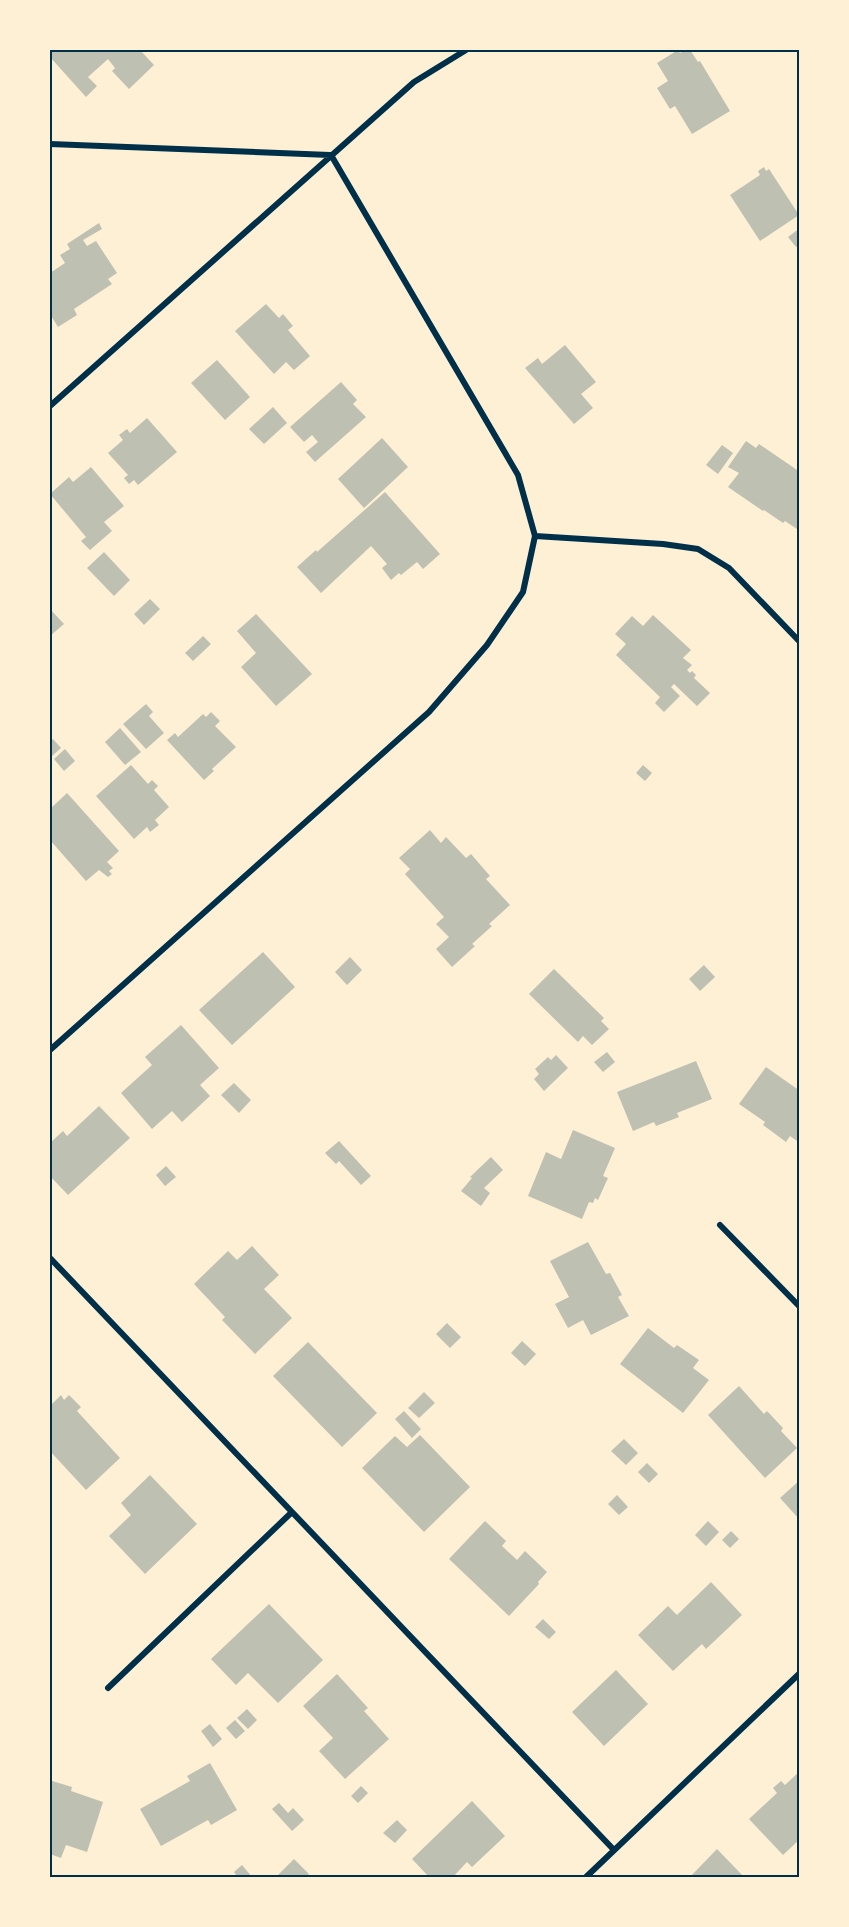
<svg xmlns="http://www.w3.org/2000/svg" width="849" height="1927" font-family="Raleway,sans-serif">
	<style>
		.building { fill: #bec0b2 }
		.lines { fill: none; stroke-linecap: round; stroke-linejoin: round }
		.minor { stroke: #003049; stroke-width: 6 }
		.neatline { fill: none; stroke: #003049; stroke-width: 2 }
	</style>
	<rect width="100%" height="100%" fill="#fdf0d5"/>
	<path class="building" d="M51,50H140L154,65L129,89L112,71L115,68L108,59L88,77L97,86L86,97L50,57Z
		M678,50L680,53L685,50H690L698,62L700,61L730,111L692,134L675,106L670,109L657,88L668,81L657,63Z
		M764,167L766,171L769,169L799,215L760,241L730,195L760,175L758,171Z
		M99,223L102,229L83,240L87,246L96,241L117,273L108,279L112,284L74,309L77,315L58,327L50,314V273L65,263L60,255L70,249L67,244Z
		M800,228V245L796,247L788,237Z
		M266,304L279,318L283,314L293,326L288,330L310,356L294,370L286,362L274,374L235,331Z
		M565,345L596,382L581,394L593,408L574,424L525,368L538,358L542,364Z
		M217,360L250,397L225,420L191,383Z
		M341,382L357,400L353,404L366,417L315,462L306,452L318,442L312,435L304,442L290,427Z
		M273,407L287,423L264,444L249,429Z
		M147,418L177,452L138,485L134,480L129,484L124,478L128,475L108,453L123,440L119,435L127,429L130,433Z
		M382,438L408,467L364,508L338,479Z
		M746,441L756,448L759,444L800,472V531L785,521L783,523L764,510L763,511L728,487L739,473L728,467Z
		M722,445L733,453L718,474L706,465Z
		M91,467L124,506L104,522L112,531L90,550L81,541L86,537L50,494L69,477L73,482Z
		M385,492L440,554L423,569L417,562L401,575L399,573L391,580L382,568L387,564L371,546L321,593L297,567L316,550L317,552Z
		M104,552L130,580L114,596L87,568Z
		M150,599L160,609L144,625L134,614Z
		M50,609L64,624L50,636Z
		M256,614L312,674L276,706L241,667L256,653L237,631Z
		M653,615L691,650L683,658L692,665L687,670L690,673L692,671L696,675L694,678L710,693L697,706L674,684L671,687L680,696L664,712L655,703L660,697L616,655L626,644L615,634L632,616L643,626Z
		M203,636L211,644L193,661L185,653Z
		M146,704L153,712L149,716L164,733L146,749L123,724Z
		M211,712L220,721L215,726L236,747L212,769L214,771L204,780L167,740L175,733L178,737L203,714L206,717Z
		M120,728L141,752L125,765L105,742Z
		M53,739L61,748L52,756L50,754V742Z
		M65,749L75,761L64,771L54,759Z
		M131,765L148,784L152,780L158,786L154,790L169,807L155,820L159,825L150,832L147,827L134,839L96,796Z
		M643,765L652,773L645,781L636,773Z
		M67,793L119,851L107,862L113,868L109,871L112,874L108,877L99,870L86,881L50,840V809Z
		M430,830L441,843L446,837L466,858L471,854L490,876L486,879L510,905L489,924L492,926L472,944L475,946L452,967L436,949L449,937L436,924L444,917L405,874L410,869L399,858Z
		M263,952L295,987L232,1045L199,1010Z
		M350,957L362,970L347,985L335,972Z
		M704,965L715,977L700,991L689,979Z
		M554,969L604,1018L601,1021L609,1029L592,1045L583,1036L578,1042L529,994Z
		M181,1025L219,1068L200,1085L210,1096L182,1122L172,1111L152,1129L121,1093L152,1065L145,1057Z
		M607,1052L615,1062L603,1072L594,1062Z
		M556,1055L568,1068L544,1091L534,1079L539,1074L535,1069L548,1057L551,1060Z
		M696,1061L712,1099L677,1113L679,1117L656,1126L654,1122L633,1131L617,1092Z
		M766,1067L800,1091V1143L790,1136L786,1142L763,1125L765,1122L739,1104Z
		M234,1083L251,1100L239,1113L221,1095Z
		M99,1106L130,1138L68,1195L50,1176V1143L63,1131L67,1136Z
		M573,1130L615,1148L603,1176L608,1178L598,1200L595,1198L593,1203L589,1202L582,1219L528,1196L546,1152L561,1159Z
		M339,1141L371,1176L361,1185L339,1161L336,1164L325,1153Z
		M491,1157L503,1170L484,1188L490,1193L481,1206L461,1191L472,1178L470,1177Z
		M166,1166L176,1177L165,1186L156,1175Z
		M588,1242L606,1274L610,1273L622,1295L618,1297L629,1316L591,1335L583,1320L568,1328L555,1304L569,1297L550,1261Z
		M252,1246L279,1275L264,1289L292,1318L255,1354L222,1320L225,1317L194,1284L228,1251L237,1260Z
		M447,1323L461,1337L450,1348L436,1334Z
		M648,1328L674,1348L677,1345L699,1360L693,1368L709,1380L683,1413L620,1364Z
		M522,1341L536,1354L525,1366L511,1353Z
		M308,1342L377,1413L342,1447L273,1376Z
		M739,1386L764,1414L767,1411L783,1428L781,1431L797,1448L765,1478L708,1415Z
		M424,1392L435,1403L419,1418L408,1408Z
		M61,1395L64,1400L69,1395L81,1407L77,1411L120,1458L86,1490L50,1451V1406Z
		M404,1411L421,1429L412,1438L395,1419Z
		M420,1435L470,1487L424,1532L362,1468L395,1436L407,1447Z
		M624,1439L638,1453L626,1465L611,1451Z
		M647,1463L658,1474L649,1483L638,1472Z
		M150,1475L197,1524L145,1574L109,1536L131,1515L121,1503Z
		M800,1480V1520L780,1498Z
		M617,1495L628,1507L619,1515L608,1504Z
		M485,1521L506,1541L502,1546L517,1560L525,1551L547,1572L538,1582L539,1584L509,1616L449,1559Z
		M708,1521L719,1532L706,1546L695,1535Z
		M731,1531L739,1539L730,1548L722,1540Z
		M711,1582L742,1615L706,1649L702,1644L673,1671L638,1635L668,1606L677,1615Z
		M269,1604L323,1660L278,1703L248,1673L236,1685L211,1659Z
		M543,1619L556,1632L549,1639L535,1627Z
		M616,1670L648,1704L604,1746L572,1712Z
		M337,1674L368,1708L364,1711L389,1739L345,1779L319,1751L333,1738L303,1706Z
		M247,1709L257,1720L248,1729L237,1718Z
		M235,1720L245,1731L236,1739L226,1728Z
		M210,1724L222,1739L213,1747L201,1731Z
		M210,1763L237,1810L211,1825L208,1820L161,1846L140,1809L190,1781L187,1776Z
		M800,1771V1839L783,1855L749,1819L777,1793L773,1788L781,1781L785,1785Z
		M52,1781L72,1787L71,1791L103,1802L87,1852L66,1845L61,1858L50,1854V1787Z
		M361,1786L368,1793L358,1803L351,1796Z
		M472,1801L505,1836L472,1867L467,1862L452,1878H430L412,1859Z
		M279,1803L288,1813L293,1808L304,1820L292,1831L272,1809Z
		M397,1820L407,1830L395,1843L383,1833Z
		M717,1849L745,1878H689Z
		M294,1859L309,1874L305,1878H275Z
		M242,1865L253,1878H238L234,1872Z"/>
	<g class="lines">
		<path class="minor" d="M50,144L330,155
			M50,406L414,82L466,50
			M535,536L663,544L698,549L729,568L800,642
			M50,1050L429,712L487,645L523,592L535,536L518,475L331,155
			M720,1225L800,1307
			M50,1258L614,1850
			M108,1688L292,1512
			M585,1878L800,1673"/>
	</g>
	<rect width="849" height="1927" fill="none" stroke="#fdf0d5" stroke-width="102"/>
	<rect x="51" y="51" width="747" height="1825" class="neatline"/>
</svg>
